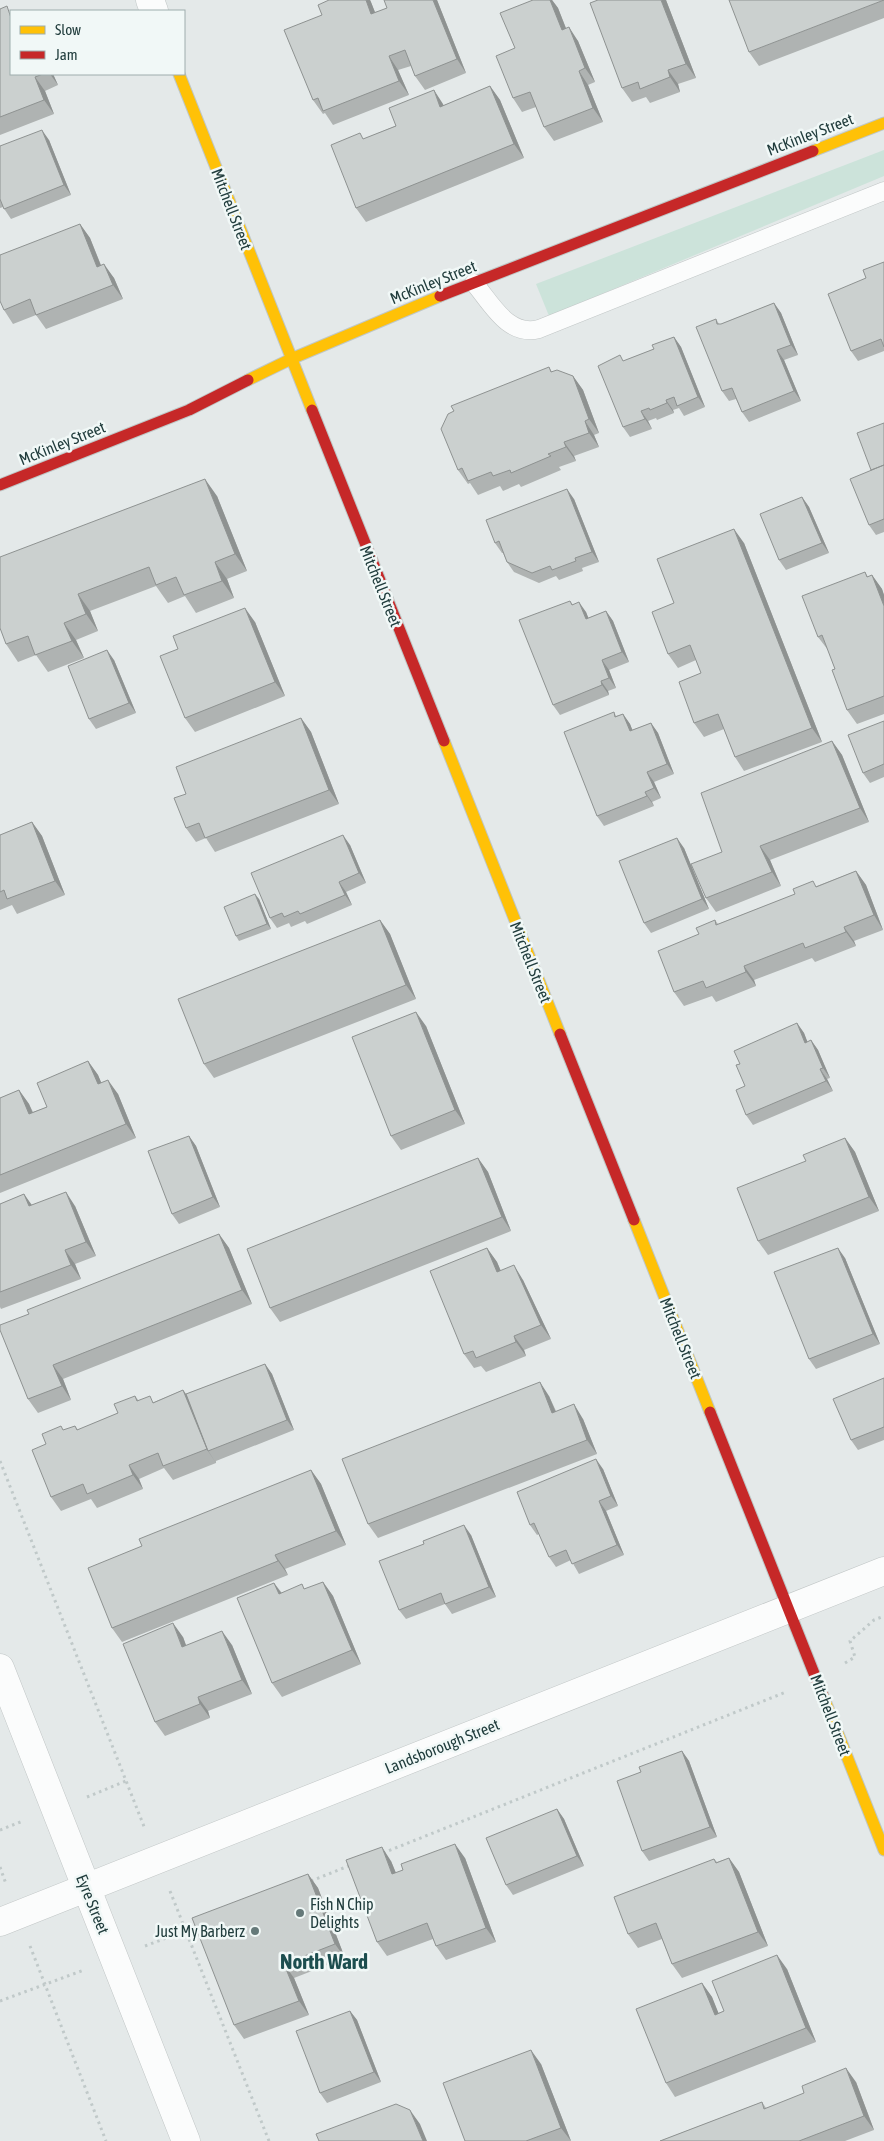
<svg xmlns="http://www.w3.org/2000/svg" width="884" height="2141" font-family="'Asap Condensed',sans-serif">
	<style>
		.green { fill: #cce3da }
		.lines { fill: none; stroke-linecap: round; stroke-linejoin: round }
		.lane-casing { stroke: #c1c6c6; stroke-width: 19 }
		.street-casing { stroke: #c1c6c6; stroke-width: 29 }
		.slow-casing { stroke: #bfc7c6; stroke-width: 13 }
		.jam-casing { stroke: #bfc7c6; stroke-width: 13 }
		.path { stroke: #c0c9c9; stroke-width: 3; stroke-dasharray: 2.5 4; stroke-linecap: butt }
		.lane { stroke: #fbfcfc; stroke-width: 18 }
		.street { stroke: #fbfcfc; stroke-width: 28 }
		.slow { stroke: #ffc107; stroke-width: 11 }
		.jam { stroke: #c62828; stroke-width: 11 }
		.wall { fill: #afb3b2 }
		.shaded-wall { fill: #8e9291 }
		.building { fill: #cbd0cf; stroke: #8e9291 }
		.poi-dot { fill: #657979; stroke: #f1f8f7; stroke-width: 2 }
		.labels { text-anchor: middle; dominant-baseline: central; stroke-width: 5; stroke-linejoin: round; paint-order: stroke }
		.street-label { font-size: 16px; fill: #213d3d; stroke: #f1f8f7 }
		.poi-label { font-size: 16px; fill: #213d3d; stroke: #f1f8f7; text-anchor: start }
		.district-label { font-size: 21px; font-weight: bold; fill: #1c4e4f; stroke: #f1f8f7 }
	</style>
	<rect width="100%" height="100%" fill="#e4e9e9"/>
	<path class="green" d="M884,150V176L549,316L536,284Z"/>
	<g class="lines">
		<defs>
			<path id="lane" d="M474,283C492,304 508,337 539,329L884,191"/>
			<path id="street" d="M150,0L154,11
				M0,1668L186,2141
				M0,1922L884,1571"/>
			<path id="slow" d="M179,74L312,410
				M813,151L884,123
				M248,380L291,359L440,296
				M444,741L560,1034
				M634,1220L710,1412
				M823,1696L884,1850"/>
			<path id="jam" d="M440,296L813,151
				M312,410L444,741
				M0,485L189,410L248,380
				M560,1034L634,1220
				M710,1412L823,1696"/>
		</defs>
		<use href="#lane" class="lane-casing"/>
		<use href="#street" class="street-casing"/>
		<use href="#slow" class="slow-casing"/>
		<use href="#jam" class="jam-casing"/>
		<path class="path" d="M0,1461L145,1829
			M845,1663L855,1657L850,1641L874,1620L884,1616
			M87,1797L126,1781
			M0,1830L23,1821
			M383,1853L786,1692
			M0,1867L6,1884
			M311,1881L351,1865
			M170,1891L269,2141
			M30,1946L106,2141
			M145,1946L198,1926
			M0,2001L84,1970"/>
		<use href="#lane" class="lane"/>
		<use href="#street" class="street"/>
		<use href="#slow" class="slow"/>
		<use href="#jam" class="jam"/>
	</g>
	<path class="wall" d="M329,0H370L375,12L437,0L466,73L425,90L415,76L411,66L398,70L409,95L333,125L325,113L323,114L313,100L322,15Z
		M533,0H552L558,8L566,28L578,41L595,82L588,85L603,122L554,141L544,127L536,107L522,112L513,98L515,48Z
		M666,0L696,78L678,84L680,92L650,103L646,97L632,102L622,88Z
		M884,0V18L759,66L749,52Z
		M0,9L11,74H53L58,85L45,91L54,114L0,135Z
		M490,86L500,100L524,158L366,222L356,208L364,139Z
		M49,140L71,195L11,219L3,207L0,208V146Z
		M80,224L90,238L101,265L114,278L123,299L46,329L36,315L13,324L4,310Z
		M884,263V351L858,361L851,351L866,278Z
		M774,303L781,313L798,355L784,360L801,401L749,422L742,412L736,399L729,401L722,391L716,319L719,324H721Z
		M674,337L681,347L705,407L684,416L679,408L673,410L674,413L657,420L656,418L648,421L652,429L630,437L623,427L624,361L654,349Z
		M549,367L552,372L573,376L583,390L599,433L594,435L599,447L574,456L576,461L559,467L561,470L521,487L519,484L503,491L500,486L478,495L470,483L468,484L458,470Z
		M884,423V532L876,535L869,525L871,470Z
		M217,496L247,571L227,579L234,598L196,613L185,596L168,603L156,586L90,611L98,631L76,640L84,658L48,672L36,655L18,662L6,644Z
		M802,497L809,507L829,553L786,570L779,560Z
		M574,499L599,562L582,568L583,571L559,580L556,576L539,583L514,572L507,562L503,553H502L495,543Z
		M744,543L822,742L744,771L735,757L724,729L704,737L694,723L701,673L696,660L678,668L668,654L674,603Z
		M865,572L868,577L872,575L882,589L884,595V714L857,724L847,710L835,669L828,650L818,637Z
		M570,601L573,605L586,612L588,618L606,611L613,621L629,662L609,670L616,688L608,691L609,695L560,715L553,705Z
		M255,622L285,696L195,732L185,718L178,649Z
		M114,660L136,713L96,729L89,719Z
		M614,712L616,716L623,714L630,724L632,730L651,723L658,733L674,774L654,782L661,798L652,802L654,806L604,826L597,816Z
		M301,718L311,732L339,804L215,852L206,838L196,842L186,828V794Z
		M884,721V777L870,783L863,773Z
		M832,741L842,755L869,822L770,860L781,886L716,912L706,898L722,852Z
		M32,822L42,836L65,895L17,914L12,905L0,910V835Z
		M350,845L366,883L346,892L352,905L307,924L305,921L291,927L289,923L277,928L270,918Z
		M684,848L709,909L651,933L644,923Z
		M856,871L866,885L883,930L854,941L856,946L815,962L812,958L754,980L756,986L716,1002L712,996L684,1006L674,992L699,934L715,920L718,924Z
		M259,899L271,929L239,941L236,936Z
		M380,920L390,934L416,999L214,1078L204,1064Z
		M797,1023L804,1033L807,1042L811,1040L818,1050L830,1078L827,1079L833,1091L753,1125L746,1115L745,1086L740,1064Z
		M426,1026L465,1124L401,1150L391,1136Z
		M88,1061L98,1075L101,1083L118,1094L136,1138L0,1193V1098L19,1090L29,1104L33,1112L47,1107Z
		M189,1136L196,1146L220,1207L179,1224L172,1214Z
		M845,1138L855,1152L879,1211L768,1255L758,1241L806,1161Z
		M478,1158L488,1172L511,1231L280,1322L270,1308Z
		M24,1194L31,1205L75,1206L96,1256L75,1264L81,1279L1,1309L0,1307V1204Z
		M219,1234L229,1248L252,1304L63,1379L71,1400L38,1413L28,1399L29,1314Z
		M487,1248L497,1262L501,1271L523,1280L551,1339L524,1350L526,1356L486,1372L481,1366L474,1368L464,1354Z
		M845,1258L880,1344L816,1369L809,1359Z
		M265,1364L272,1374L294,1430L216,1461V1463L173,1480L164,1468L139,1479L143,1489L97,1508L91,1499L61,1511L51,1497L46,1444L64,1430L75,1426L78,1430L118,1413L135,1396L139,1401L154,1402L183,1390L186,1394Z
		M884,1378V1440L858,1450L851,1440Z
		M549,1396L556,1411L583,1419L597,1454L378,1538L368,1524Z
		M603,1469L618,1506L606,1511L624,1555L579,1574L571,1560L556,1567L549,1557L539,1534L537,1535L530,1525Z
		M311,1470L321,1484L346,1545L285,1569L288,1575L122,1642L112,1628L142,1546Z
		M471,1535L496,1597L452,1614L445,1604L406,1619L399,1610Z
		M323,1582L333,1596L361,1664L282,1697L272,1683L274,1583L282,1593L306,1589Z
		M183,1637L186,1646L232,1645L252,1694L208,1711L210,1718L165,1736L155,1722Z
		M682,1751L689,1761L717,1837L649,1861L642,1851L641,1772Z
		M557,1809L564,1819L584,1866L513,1895L506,1885Z
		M465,1858L496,1942L446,1960L436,1946L433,1939L387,1956L377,1942L391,1861L396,1873Z
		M729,1858L739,1872L768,1946L682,1978L672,1964L662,1939L638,1948L628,1934L714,1859L717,1862Z
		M308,1874L318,1888L345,1958L294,1978L309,2015L244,2039L234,2025Z
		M787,1969L816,2042L675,2097L666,2083L702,1983L712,1997L718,2013L724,2011Z
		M350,2011L357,2020L381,2082L327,2103L320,2093Z
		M541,2064L571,2141H465Z
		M856,2082L874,2130L845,2141H660L762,2102L766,2108Z"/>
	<path class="shaded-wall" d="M366,0H370L371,2L381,28L371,14Z
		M433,0H437L466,73L457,59Z
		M550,0H552L558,8L572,44L562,30Z
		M661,0H666L696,78L686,64Z
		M569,27L578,41L595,82L585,68Z
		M389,56L398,70L409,95L399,81Z
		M668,70L678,84L680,92L670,77Z
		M579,71L588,85L603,122L593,108Z
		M50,74H53L58,85Z
		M35,77L45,91L54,114L44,100Z
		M490,86L500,100L524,158L514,144Z
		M434,90L443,104L450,121L440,107Z
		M42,130L49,140L71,195L64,185Z
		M80,224L90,238L107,281L97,267Z
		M104,264L114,278L123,299L113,285Z
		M774,303L781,313L798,355L791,345Z
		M674,337L681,347L705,407L698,397Z
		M777,350L784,360L801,401L794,391Z
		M573,376L583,390L599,433L589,419Z
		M666,400L673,410L674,413L667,403Z
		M641,411L648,421L652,429L645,419Z
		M585,421L594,435L599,447L589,433Z
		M564,442L574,456L576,461L566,447Z
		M205,479L217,496L247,571L235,554Z
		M567,489L574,499L599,562L592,552Z
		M802,497L809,507L829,553L822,543Z
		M734,529L744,543L822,742L812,728Z
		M215,562L227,579L234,598L222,581Z
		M872,575L882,589L884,595V606Z
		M78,594L90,611L98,631L86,614Z
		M579,602L586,612L593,629L586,619Z
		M245,608L255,622L285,696L275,682Z
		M606,611L613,621L629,662L622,652Z
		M64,623L76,640L84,658L72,641Z
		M107,650L114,660L136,713L129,703Z
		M602,660L609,670L616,688L609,678Z
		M601,681L608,691L609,695L602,685Z
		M623,714L630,724L637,741L630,731Z
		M301,718L311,732L339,804L329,790Z
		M651,723L658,733L674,774L667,764Z
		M832,741L842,755L869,822L860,808Z
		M647,772L654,782L661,798L654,788Z
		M645,792L652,802L654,806L647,796Z
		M32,822L42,836L65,895L55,881Z
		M343,835L350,845L366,883L359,873Z
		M677,838L684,848L709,909L702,899Z
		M760,846L770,860L781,886L772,872Z
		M856,871L866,885L883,930L874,915Z
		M339,882L346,892L352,905L345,895Z
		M255,894L259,899L271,929L267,924Z
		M380,920L390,934L416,999L406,985Z
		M844,927L854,941L856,946L846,932Z
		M744,966L754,980L756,986L746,972Z
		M416,1012L426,1026L465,1124L455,1110Z
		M797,1023L804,1033L812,1053L805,1043Z
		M811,1040L818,1050L830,1078L823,1068Z
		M88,1061L98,1075L108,1098L98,1084Z
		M820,1069L827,1079L833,1091L826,1081Z
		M108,1080L118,1094L136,1138L126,1124Z
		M19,1090L29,1104L39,1128L29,1114Z
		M189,1136L196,1146L220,1207L213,1197Z
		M845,1138L855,1152L879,1211L869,1197Z
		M478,1158L488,1172L511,1231L502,1217Z
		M66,1192L75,1206L96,1256L86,1242Z
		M24,1194L34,1208L29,1206Z
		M219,1234L229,1248L252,1304L242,1290Z
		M487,1248L497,1262L507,1286L497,1272Z
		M838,1248L845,1258L880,1344L873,1334Z
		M65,1250L75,1264L81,1279L71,1265Z
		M514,1265L523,1280L551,1339L541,1325Z
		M514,1336L524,1350L526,1356L516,1342Z
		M265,1364L272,1374L294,1430L287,1420Z
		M53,1365L63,1379L71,1400L62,1386Z
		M540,1382L549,1396L562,1427L552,1413Z
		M183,1390L193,1404L208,1451L216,1463L207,1449Z
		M574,1404L583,1419L597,1454L587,1440Z
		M596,1459L603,1469L618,1506L611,1496Z
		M129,1465L139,1479L143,1489L133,1475Z
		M311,1470L321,1484L346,1545L336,1531Z
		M599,1501L606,1511L624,1555L617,1545Z
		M464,1525L471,1535L496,1597L489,1587Z
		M275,1555L285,1569L288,1575L278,1561Z
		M323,1582L333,1596L361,1664L352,1650Z
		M274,1583L284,1597L279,1594Z
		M173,1623L183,1637L192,1661L182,1647Z
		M222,1631L232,1645L252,1694L242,1680Z
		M198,1697L208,1711L210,1718L200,1704Z
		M682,1751L689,1761L717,1837L710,1827Z
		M557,1809L564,1819L584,1866L577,1856Z
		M455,1844L465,1858L496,1942L486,1928Z
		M382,1847L391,1861L402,1888L392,1874Z
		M729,1858L739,1872L768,1946L758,1932Z
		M308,1874L318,1888L345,1958L335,1944Z
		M777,1955L787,1969L816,2042L806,2028Z
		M284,1964L294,1978L309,2015L299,2001Z
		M702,1983L712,1997L725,2029L715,2015Z
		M350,2011L357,2020L381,2082L374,2072Z
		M531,2050L541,2064L571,2141L561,2128Z
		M846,2068L856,2082L874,2130L864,2116Z
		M410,2110L420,2124L427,2141H423Z"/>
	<path class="building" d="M329,0H366L371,14L387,8L384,0H433L457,59L415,76L405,50L389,56L399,81L323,111L318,98L313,100L284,30L322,15L318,5Z
		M533,0H550L562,30L569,27L585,68L579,71L593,108L544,127L530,92L513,98L496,56L515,48L500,13Z
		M598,0H661L686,64L668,70L670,77L640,89L638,82L622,88L590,3Z
		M729,0H884L749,52Z
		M7,6L11,18V74H43L35,77L44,100L0,117V9Z
		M490,86L514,144L356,208L331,145L360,133L363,139L396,126L389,108L434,90L440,107Z
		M42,130L64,185L4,209L0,199V146Z
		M80,224L97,267L104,264L113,285L36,315L30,299L4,310L0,301V255Z
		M884,262V347L881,339L851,351L828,294L866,278L863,270Z
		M774,303L791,345L777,350L794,391L742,412L732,388L722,391L696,327L716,319L717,324H721Z
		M674,337L698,397L677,406L674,397L666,400L667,403L650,410L649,408L641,411L645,419L623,427L598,366L620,355L623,361L654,349L652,345Z
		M549,367L551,372L557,370L573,376L589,419L585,421L589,433L564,442L566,447L548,454L551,456L511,473L510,470L493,476L491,472L468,481L462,468L458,470L441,429L448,414L454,411L451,406Z
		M884,423V465L871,470L857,433Z
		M884,465V519L869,525L850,479Z
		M205,479L235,554L215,562L222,581L184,595L176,577L156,585L149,567L78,594L86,614L64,623L72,641L35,655L28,636L6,644L0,628V557Z
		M567,489L592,552L575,558L576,561L552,570L550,566L532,573L507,562L499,541L495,543L486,520Z
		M802,497L822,543L779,560L760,514Z
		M734,529L812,728L735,757L718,714L694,723L679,682L701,673L690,645L668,654L652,612L674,603L657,559Z
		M865,572L867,577L872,575L884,606V696L847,710L832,670L835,669L822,635L818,637L802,596Z
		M570,601L572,605L579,602L586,619L606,611L622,652L602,660L609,678L601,681L602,685L553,705L519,620Z
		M245,608L275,682L185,718L160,656L178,649L173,636Z
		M107,650L129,703L89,719L68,666Z
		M614,712L615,717L623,714L630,731L651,723L667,764L647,772L654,788L645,792L647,796L597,816L564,732Z
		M301,718L329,790L205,838L199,823L186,828L174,798L186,794L176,767Z
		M884,721V764L863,773L848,735Z
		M832,741L860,808L760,846L772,872L706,898L691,864L722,852L701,793Z
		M32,822L55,881L7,899L4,890L0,892V835Z
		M343,835L359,873L339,882L345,895L300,914L298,911L284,917L282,913L270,918L251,873Z
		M677,838L702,899L644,923L619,861Z
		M856,871L874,915L844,927L846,932L805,948L803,943L744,966L746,972L706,988L703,981L674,992L658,951L699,934L696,928L715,920L716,925L795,894L793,889L813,881L816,887Z
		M255,894L267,924L236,936L224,907Z
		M380,920L406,985L204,1064L178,999Z
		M416,1012L455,1110L391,1136L352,1037Z
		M797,1023L805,1043L811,1040L823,1068L820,1069L826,1081L746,1115L736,1090L745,1086L736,1065L740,1064L734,1051Z
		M88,1061L98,1084L108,1080L126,1124L0,1175V1098L19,1090L29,1114L47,1107L37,1083Z
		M189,1136L213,1197L172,1214L148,1151Z
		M845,1138L869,1197L758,1241L737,1188L806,1161L803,1155Z
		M478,1158L502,1217L270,1308L247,1249Z
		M66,1192L86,1242L65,1250L71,1265L0,1292V1204L24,1194L29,1206Z
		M219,1234L242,1290L53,1365L62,1386L28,1399L0,1330V1325L29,1314L27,1310Z
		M487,1248L497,1272L514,1265L541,1325L514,1336L516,1342L476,1358L473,1351L464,1354L430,1271Z
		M838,1248L873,1334L809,1359L774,1272Z
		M265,1364L287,1420L208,1451L186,1394Z
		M884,1378V1427L851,1440L833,1399Z
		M540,1382L552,1413L574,1404L587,1440L368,1524L342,1459Z
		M183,1390L207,1449L163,1466L158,1453L129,1465L133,1475L87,1494L83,1484L51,1497L32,1450L46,1444L42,1434L61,1426L63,1430L75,1426L77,1430L118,1413L114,1404L135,1396L137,1401L150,1396L153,1403Z
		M596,1459L611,1496L599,1501L617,1545L572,1564L566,1550L549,1557L534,1523L530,1525L517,1492Z
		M311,1470L336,1531L275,1555L278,1561L112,1628L88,1568L142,1546L139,1539Z
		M464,1525L489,1587L445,1604L441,1593L399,1610L379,1561L424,1544L423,1541Z
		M323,1582L352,1650L272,1683L237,1598L274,1583L279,1594L302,1584L304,1589Z
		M173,1623L182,1647L222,1631L242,1680L198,1697L200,1704L155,1722L123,1644Z
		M682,1751L710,1827L642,1851L617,1781L641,1772L639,1767Z
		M557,1809L577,1856L506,1885L486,1838Z
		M455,1844L486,1928L436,1946L427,1923L377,1942L346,1860L382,1847L392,1874L403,1870L401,1864Z
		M729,1858L758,1932L672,1964L656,1923L628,1934L614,1897L714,1859L716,1863Z
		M308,1874L335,1944L284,1964L299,2001L234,2025L192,1918Z
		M777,1955L806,2028L666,2083L636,2009L702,1983L715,2015L724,2011L712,1981Z
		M350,2011L374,2072L320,2093L296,2031Z
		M531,2050L561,2128L526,2141H465L443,2083Z
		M846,2068L864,2116L799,2141H660L762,2102L764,2109L804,2093L802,2086Z
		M396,2104L410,2110L423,2141H319L316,2134Z"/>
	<g class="poi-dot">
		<circle cx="300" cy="1913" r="5"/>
		<circle cx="255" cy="1931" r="5"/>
	</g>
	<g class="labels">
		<g class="street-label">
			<text transform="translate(810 134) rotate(-21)">McKinley Street</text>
			<text transform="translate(232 209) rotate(69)">Mitchell Street</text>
			<text transform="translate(433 282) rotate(-22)">McKinley Street</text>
			<text transform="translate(62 443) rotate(-22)">McKinley Street</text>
			<text transform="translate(381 586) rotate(68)">Mitchell Street</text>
			<text transform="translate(531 962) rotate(68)">Mitchell Street</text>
			<text transform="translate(681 1338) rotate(68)">Mitchell Street</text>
			<text transform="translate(831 1715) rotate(69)">Mitchell Street</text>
			<text transform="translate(442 1746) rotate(-22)">Landsborough Street</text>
			<text transform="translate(93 1904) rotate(68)">Eyre Street</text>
		</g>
		<g class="poi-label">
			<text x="310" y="1904">Fish N Chip<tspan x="310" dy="18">Delights</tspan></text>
			<text x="245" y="1931" text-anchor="end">Just My Barberz</text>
		</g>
		<g class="district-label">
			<text x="324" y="1961">North Ward</text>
		</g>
	</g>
	<rect x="10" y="10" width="175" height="65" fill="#f1f8f7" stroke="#9eadad"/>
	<rect x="20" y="26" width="25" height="8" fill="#ffc107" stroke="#9eadad"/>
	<text x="55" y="35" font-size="15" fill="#213d3d">Slow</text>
	<rect x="20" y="51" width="25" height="8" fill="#c62828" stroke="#9eadad"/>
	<text x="55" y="60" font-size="15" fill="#213d3d">Jam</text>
</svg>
